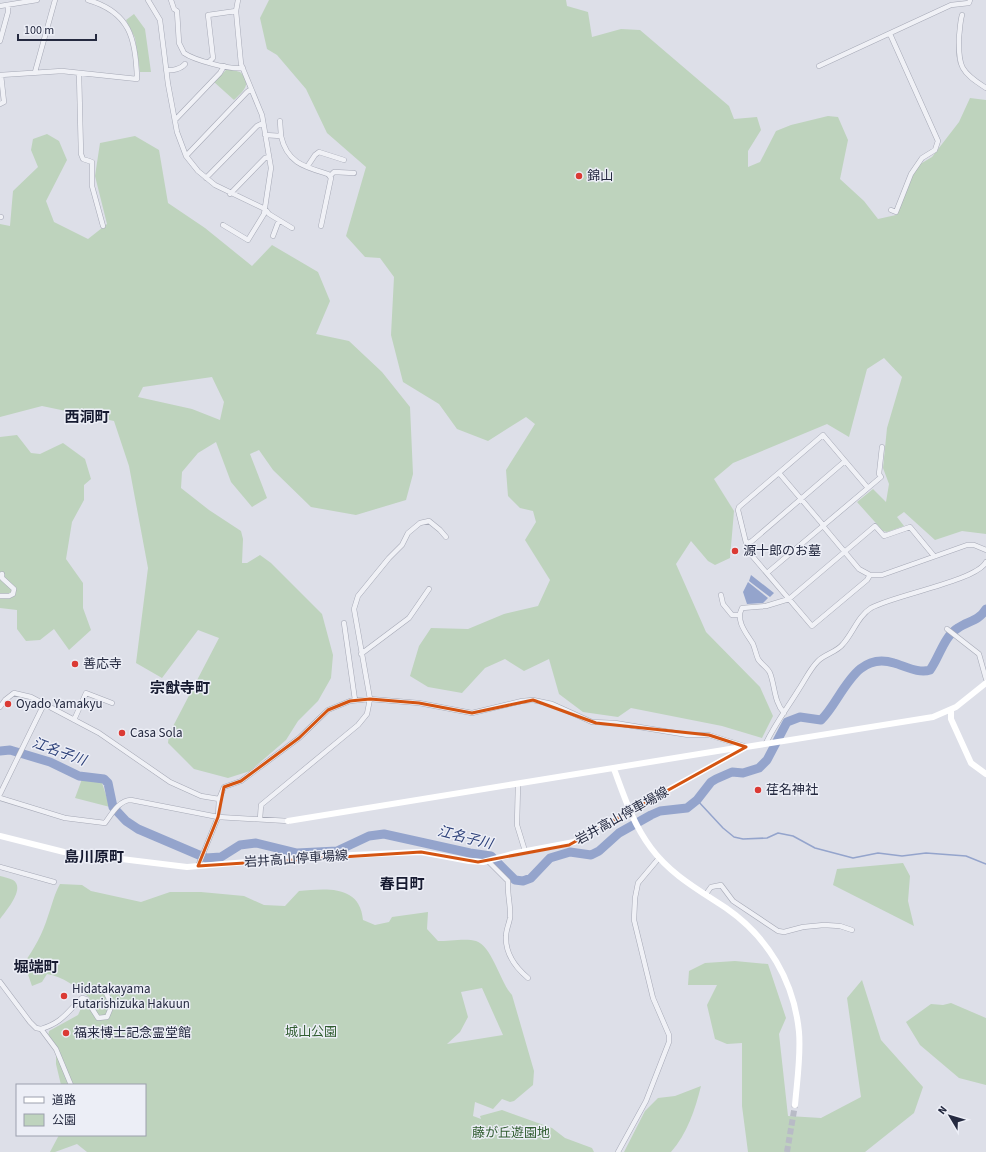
<svg xmlns="http://www.w3.org/2000/svg" width="986" height="1152" font-family="'Source Sans 3','Noto Sans JP',sans-serif">
	<style>
		.green { fill: #bed3bd; fill-rule: evenodd }
		.water { fill: #94a4cc }
		.lines { fill: none; stroke-linecap: round; stroke-linejoin: round }
		.stream { stroke: #94a4cc; stroke-width: 1.5 }
		.river { stroke: #94a4cc; stroke-width: 9 }
		.secondary-tunnel { stroke: #b8bbc6; stroke-width: 6; stroke-dasharray: 6 3; stroke-linecap: butt }
		.street-casing { stroke: #a6a9b6; stroke-width: 5.5 }
		.street { stroke: #f0f1f6; stroke-width: 4.5 }
		.secondary { stroke: #fff; stroke-width: 6 }
		.marked { fill: none; stroke: #d45411; stroke-width: 3; stroke-linejoin: round }
		.poi-dot { fill: #db3a34; stroke: #eceef6; stroke-width: 1.5 }
		.labels { text-anchor: middle; dominant-baseline: central; stroke-width: 3; stroke-linejoin: round; paint-order: stroke }
		.poi-label { font-size: 13px; fill: #252a40; stroke: #eceef6; text-anchor: start }
		.street-label { font-size: 13px; fill: #252a40; stroke: #eceef6 }
		.park-label { font-size: 13px; fill: #315d31; stroke: #eceef6 }
		.water-label { font-size: 14px; font-style: italic; fill: #2b3f78; stroke: #eceef6 }
		.quarter-label { font-size: 15px; font-weight: bold; fill: #171b31; stroke: #eceef6 }
	</style>
	<rect width="100%" height="100%" fill="#dddfe8"/>
	<path class="green" d="M269,0H566L567,6L588,12L592,37L621,29L640,30L729,106L734,119L757,117L761,130L748,151V167L760,162L776,131L791,125L828,116L838,117L848,140L840,179L864,201L878,219L896,215L917,166L932,157L959,122L970,98L986,100V534L962,531L935,540L904,512L897,517L904,526L887,532L883,531L857,502L873,489L886,502L889,484L883,468L887,428L902,377L884,358L867,369L849,437L827,424L733,463L714,479L734,511L730,558L715,565L708,561L691,541L676,564L706,632L760,687L773,716L762,738L722,726L631,708L618,717L583,712L559,694L549,659L524,671L505,659L485,668L462,693L428,687L410,676L419,646L431,628L468,629L504,614L538,606L550,580L525,540L536,522L533,511L520,508L508,496L506,470L535,424L526,417L488,441L457,429L439,404L403,382L391,335L394,277L380,258L365,257L346,236L366,167L327,133L306,89L277,55L267,49L260,18Z
		M134,14L145,29L151,72H140L135,38L126,20Z
		M229,69L240,72C253,84 243,91 234,100L214,82L226,70Z
		M47,134L59,141L67,160L46,201L54,222L88,239L107,224L95,176L100,143L135,136L159,150L168,203L205,228L252,266L272,245L318,272L330,301L316,334L349,341L382,372L410,407L413,474L406,500L356,515L311,507L273,470L259,450L250,454L267,498L252,507L231,482L216,442L198,453L182,472L181,488L209,510L241,531L243,539L242,563H247L260,555L271,563L322,614L333,655L331,678L318,701L298,721L286,740L250,771L228,778L194,769L168,743L169,734L219,638L198,630L162,678L136,663L148,568L129,466L114,421L42,406L0,417V224L10,226L13,191L38,167L31,150L33,139ZM212,377L224,402L220,420L192,409L138,397L143,387Z
		M17,435L31,453L40,454L63,443L85,459L91,479L84,485V500L72,522L66,559L83,583V608L91,630L69,650L54,629L40,640L26,641L17,629V610L0,608V437Z
		M82,779H96L102,783L110,807L75,798Z
		M903,863L910,876L908,901L914,926L833,885L837,869Z
		M0,876C4,877 9,878 13,880C26,888 6,911 0,919Z
		M60,884L82,885L91,891L141,902L170,892H201L244,896L264,905L285,906L299,891C325,889 360,884 363,920L375,925L389,922L392,917L428,912L427,929L438,941C449,941 467,938 476,941C492,946 500,982 512,995L534,1071L533,1085L514,1101L510,1102L502,1099L493,1109L475,1102L473,1116L481,1119L480,1116L502,1110L552,1128L565,1138L592,1148L594,1152H87L77,1144L55,1152H50L59,1135H145V1085H61L56,1064V1046L48,1037L49,1031L78,1015L84,1002L90,998C78,988 62,976 47,974L42,982L32,986L24,963C34,949 43,933 48,916C52,905 54,895 60,884ZM482,988L503,1035L447,1044L460,1032L468,1017L461,992Z
		M735,961L768,964L786,1018L779,1034L788,1116L821,1118L861,1097L847,998L862,980L881,1040L923,1087L914,1113L865,1152H748L742,1106V1043L727,1044L715,1039L707,1005L717,985H688L689,971L705,963Z
		M951,1003L986,1018V1085L959,1078L920,1045L906,1022L931,1004L943,1005Z
		M701,1086C695,1110 687,1134 671,1152H624L645,1111L658,1098L675,1096Z"/>
	<path class="water" d="M751,575L774,593L770,597L749,581Z
		M748,582L768,598L763,603L747,604L743,592Z"/>
	<g class="lines">
		<path class="stream" d="M697,800L723,828L734,837L743,839L767,838L778,833L793,836L815,848L853,858L878,853L902,856L926,853L966,856L986,864"/>
		<path class="river" d="M0,751L10,750L50,762L79,776L104,779L108,783L113,807L126,821L138,829L206,858L221,857L240,845L256,843L297,853L337,851L369,836L384,834L470,853L491,856L515,880L523,881L531,878L550,858L570,852L591,855L599,851L619,833L651,815L660,811L687,808L697,800L711,782L716,779L732,772L743,773L759,768L767,760L787,722L800,717L821,720C842,700 854,650 894,663C905,666 919,674 930,670C939,658 944,636 958,628C968,621 979,621 986,609"/>
		<path class="secondary-tunnel" d="M787,1152L795,1105"/>
		<defs>
			<path id="street" d="M148,0L160,20L168,84L177,132L186,156L198,171L215,185L265,209L269,214L292,228
				M171,0L174,9L177,11L179,43L184,53C194,60 230,70 243,68
				M0,6L37,0
				M962,15C960,22 960,29 959,37C958,67 961,72 986,88
				M890,34L938,141L935,150L922,158L911,174L896,212L891,210
				M0,41L8,12V5
				M209,62L213,58L208,15L236,11
				M819,66L951,5L969,3L970,0
				M166,70C172,71 181,69 185,64
				M35,72L55,0
				M79,73L81,154L83,159L92,162V186L103,226
				M0,75L62,71L137,79C136,39 130,12 88,0
				M0,104L4,102L1,75
				M175,120L220,73L224,66
				M280,121L281,136
				M265,135L281,136C287,163 305,167 328,174L331,178L321,226
				M186,156L247,92L251,89
				M307,167L315,155L319,152L344,160
				M330,176L334,172L354,173
				M206,178L257,126L263,123
				M230,194L265,158L269,157
				M0,217H1
				M223,225L248,240L264,214L271,168L262,115L241,64L236,11L238,0
				M273,236L279,220
				M779,473L824,526
				M868,488L823,435L739,507L738,510L748,551L812,626L867,580L870,575
				M823,526L859,569L870,575H882L967,545H974L986,550
				M746,544L752,541L845,461
				M767,573L881,477L879,474L882,447
				M721,595L723,604L732,615H740
				M0,596H9L13,594L14,589L2,578V574
				M344,623L355,700
				M947,629L979,654L986,679
				M361,654L409,618L429,589
				M0,707L5,700L14,693L31,697L99,733L170,782L201,796L219,799
				M784,713C774,702 775,686 770,673C768,668 761,664 758,659C756,654 755,649 753,644C747,634 735,621 742,608L766,606L789,599L875,526L884,536L910,527L934,556
				M74,720L86,693L112,703
				M766,743C775,724 788,707 799,689C805,680 810,669 818,661C825,654 837,652 843,644C853,633 858,616 871,608C894,595 976,581 986,562
				M518,784L517,825L525,851
				M0,794L44,704
				M0,798L65,818L105,823C111,815 119,800 131,800L218,817L288,821
				M260,819L261,805L358,725L367,714L370,699L354,609L358,596L389,558L402,545L408,533L420,523L429,521L440,530L446,537
				M488,861L508,881C507,894 511,906 510,918C509,924 506,930 506,936C505,954 515,967 528,978
				M198,866L218,817L219,799L224,787L241,781L299,738L328,710L350,701L370,699L419,703L472,713L522,701L533,700L552,704L592,722L615,723L688,735H709L744,746
				M0,867L54,882
				M706,894L711,887L721,885L733,901L778,931L784,932L803,927L824,925L840,926L852,930
				M0,982L30,1022L36,1028L41,1029L56,1049L71,1085
				M41,1029C63,1022 66,1013 82,998L86,999L98,1018L107,1017L112,1005L105,991
				M618,1152L646,1101L669,1042V1035L653,998L634,920L635,898L638,883L659,858"/>
		</defs>
		<use href="#street" class="street-casing"/>
		<use href="#street" class="street"/>
		<path class="secondary" d="M951,710V719L971,763L986,774
			M614,769C624,796 633,824 651,848C671,875 699,890 726,908C768,937 794,981 799,1032C801,1056 797,1081 795,1105
			M288,821L742,747
			M0,836L64,852L187,867L308,857L421,852L469,861L483,862L516,853L574,842L746,747L933,717L956,707L986,683"/>
	</g>
	<path class="marked" d="M370,699L419,703L472,713L533,700L596,723L709,735L746,747L569,845L478,862L421,852L198,866L218,817L224,787L241,781L299,738L328,710L350,701Z"/>
	<g class="poi-dot">
		<circle cx="579" cy="176" r="4"/>
		<circle cx="735" cy="551" r="4"/>
		<circle cx="75" cy="664" r="4"/>
		<circle cx="8" cy="704" r="4"/>
		<circle cx="122" cy="733" r="4"/>
		<circle cx="758" cy="790" r="4"/>
		<circle cx="64" cy="996" r="4"/>
		<circle cx="66" cy="1033" r="4"/>
	</g>
	<g class="labels">
		<g class="poi-label">
			<text x="587" y="176">錦山</text>
			<text x="743" y="551">源十郎のお墓</text>
			<text x="83" y="664">善応寺</text>
			<text x="16" y="704">Oyado Yamakyu</text>
			<text x="130" y="733">Casa Sola</text>
			<text x="766" y="790">荏名神社</text>
			<text x="72" y="989">Hidatakayama<tspan x="72" dy="15">Futarishizuka Hakuun</tspan></text>
			<text x="74" y="1033">福来博士記念霊堂館</text>
		</g>
		<g class="street-label">
			<text transform="translate(622 816) rotate(-29)">岩井高山停車場線</text>
			<text transform="translate(296 859) rotate(-4)">岩井高山停車場線</text>
		</g>
		<g class="park-label">
			<text x="311" y="1032">城山公園</text>
			<text x="511" y="1133">藤が丘遊園地</text>
		</g>
		<g class="water-label">
			<text transform="translate(59 752) rotate(20)">江名子川</text>
			<text transform="translate(465 838) rotate(14)">江名子川</text>
		</g>
		<g class="quarter-label">
			<text x="87" y="417">西洞町</text>
			<text x="180" y="688">宗猷寺町</text>
			<text x="94" y="857">島川原町</text>
			<text x="402" y="884">春日町</text>
			<text x="36" y="967">堀端町</text>
		</g>
	</g>
	<rect x="16" y="1084" width="130" height="52" fill="#eceef6" stroke="#9ca0ad"/>
	<rect x="24" y="1097" width="20" height="6" fill="#ffffff" stroke="#9ca0ad"/>
	<text x="52" y="1104" font-size="12" fill="#252a40">道路</text>
	<rect x="24" y="1114" width="20" height="12" fill="#bed3bd" stroke="#9ca0ad"/>
	<text x="52" y="1124" font-size="12" fill="#252a40">公園</text>
	<g transform="translate(950 1116) rotate(308)" stroke="#eceef6" stroke-width="3" paint-order="stroke">
	<path d="M0-3L7 15L0 10L-7 15Z" fill="#252a40"/>
	<text y="-6" font-size="11" font-weight="bold" text-anchor="middle" fill="#252a40">N</text>
	</g>
	<path d="M18 34v6h78v-6" fill="none" stroke="#252a40" stroke-width="2"/>
	<text x="24" y="34" font-size="12" fill="#252a40" stroke="#eceef6" stroke-width="3" paint-order="stroke">100 m</text>
</svg>
